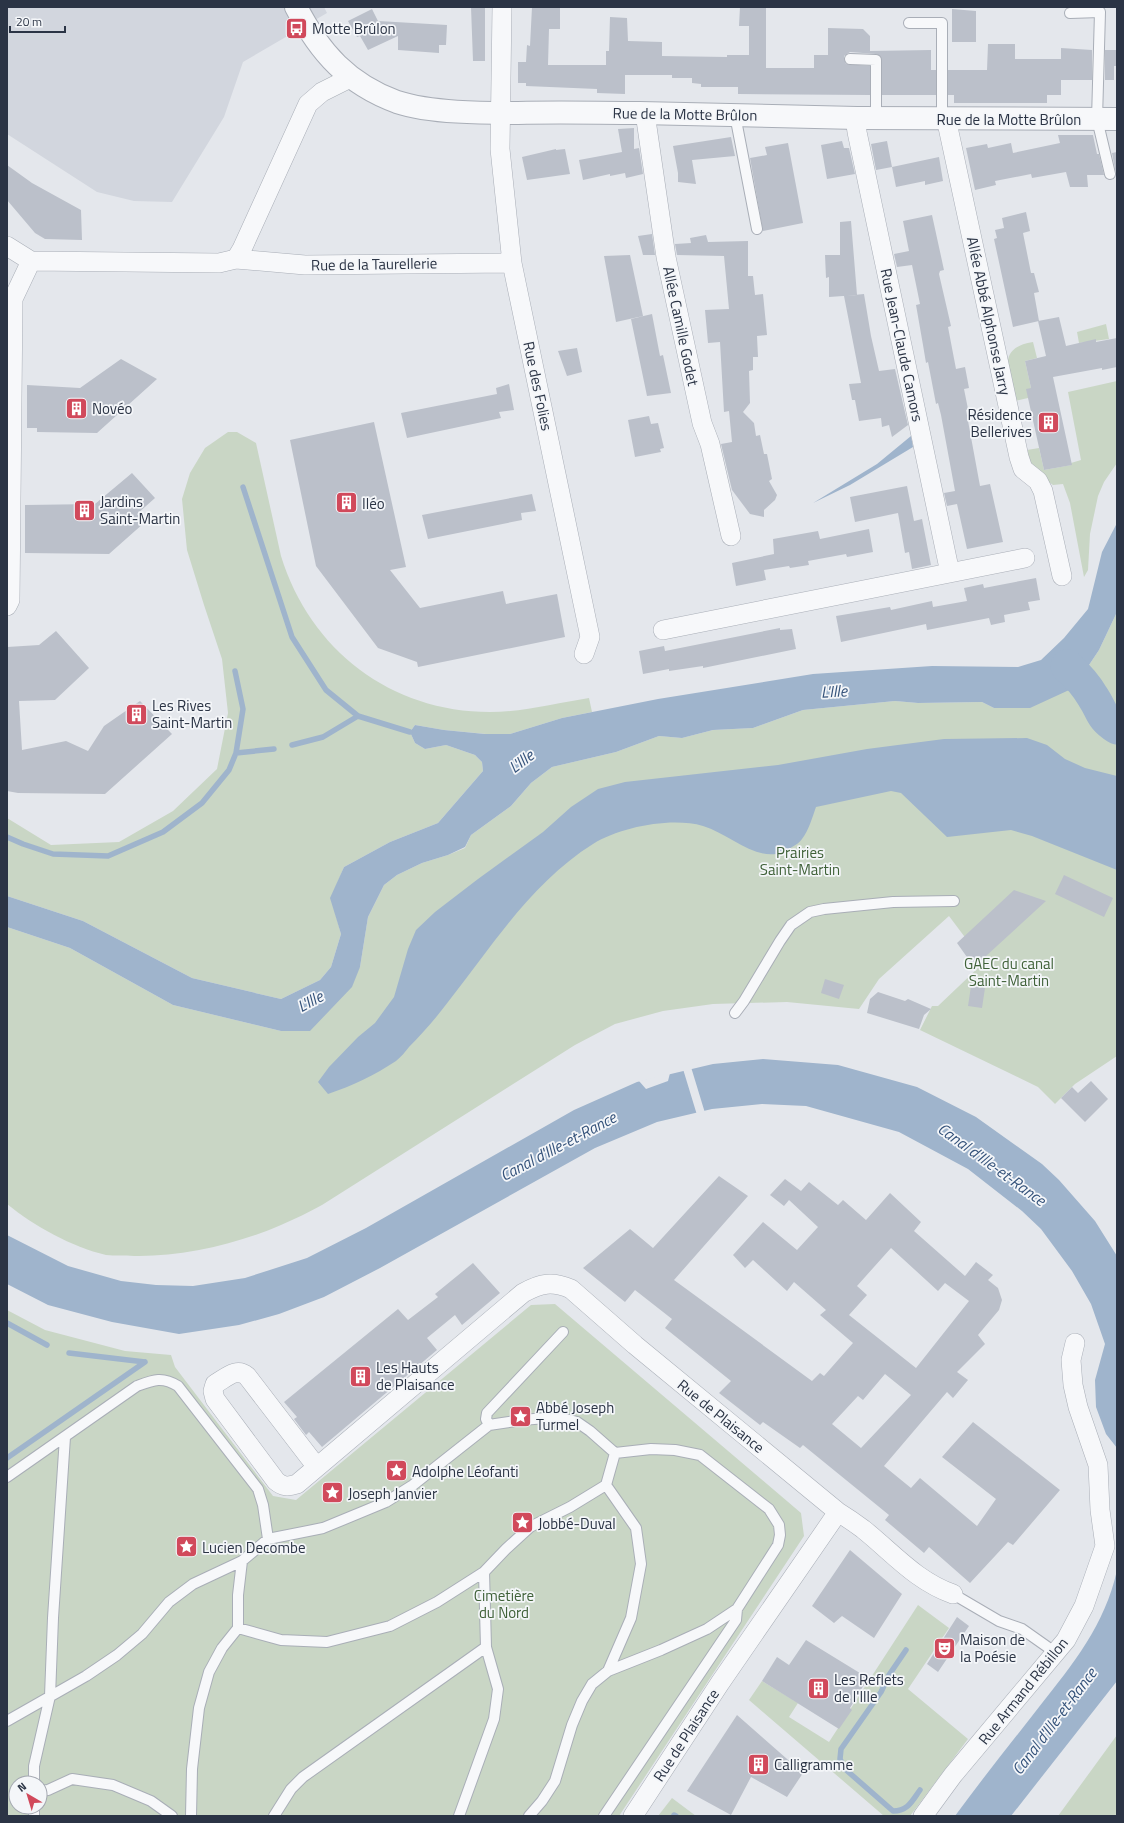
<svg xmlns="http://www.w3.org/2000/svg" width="1124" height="1823" font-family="'Titillium Web',sans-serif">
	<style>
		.built { fill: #d2d6de }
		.green { fill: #c9d6c5; fill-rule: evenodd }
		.water { fill: #9fb4cc }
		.pier { fill: #e4e7ec }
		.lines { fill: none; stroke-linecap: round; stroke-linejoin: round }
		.stream { stroke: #9fb4cc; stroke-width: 5.5 }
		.river { stroke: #9fb4cc; stroke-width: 33 }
		.building { fill: #bbc0ca; fill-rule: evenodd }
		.service-casing { stroke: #a9aeb7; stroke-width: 12 }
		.minor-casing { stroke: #a9aeb7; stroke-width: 20 }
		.tertiary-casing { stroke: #a9aeb7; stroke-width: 24 }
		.service { stroke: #f7f8fa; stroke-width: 10 }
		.minor { stroke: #f7f8fa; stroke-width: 19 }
		.tertiary { stroke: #f7f8fa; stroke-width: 22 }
		.labels { text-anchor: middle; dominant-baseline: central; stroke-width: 3.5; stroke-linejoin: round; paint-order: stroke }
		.poi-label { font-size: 15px; fill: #2b3445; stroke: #f4f6f9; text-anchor: start }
		.street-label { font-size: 15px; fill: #2b3445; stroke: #f4f6f9 }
		.park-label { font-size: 15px; fill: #3f6138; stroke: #f4f6f9 }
		.water-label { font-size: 16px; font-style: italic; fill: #34527a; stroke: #f4f6f9 }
	</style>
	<rect width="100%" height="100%" fill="#e4e7ec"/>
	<path class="built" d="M7,7H324L327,13L243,62L224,117L172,202L134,201L97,192L7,134Z"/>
	<path class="green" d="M1106,324L1109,339L1079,343L1077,332Z
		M1033,342L1037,358L1025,361L1031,388L1028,398L1015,401C1009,374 995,348 1033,342Z
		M1117,381V463L1104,482L1098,496L1090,534L1088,570L1084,577L1070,503L1063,484L1053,485L1031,469L1027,450L1039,448L1044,470L1071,465V463L1081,460L1068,392Z
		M228,432H237L256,443L281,556C310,650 391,712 490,712C523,712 557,703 589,698L592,712L562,718L510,734H486L444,730L415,725L410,732L415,743L425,749L446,745L475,755L482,762L483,771L438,823L390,842L344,867L331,898L341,934L331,967L320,980L281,999L192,978L83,921L7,896V818L51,845L119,842L173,811L217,769L228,713L222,659L204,605L187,550L182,499L190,473L205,448Z
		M1117,612V1056L1075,1084L1055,1104L1038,1087L920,1030L932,1006H938L978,968L982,960L949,916L879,979L859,1009L787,1002L713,1004L663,1011L615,1024L575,1045L322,1205C309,1212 295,1219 281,1225C238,1244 181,1257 134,1256C125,1255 115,1256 106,1255C72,1247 34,1226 7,1204V927L70,948L173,1005L281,1031L360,967L368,917L384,885L397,875L422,863L448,855L465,848L471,835L511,806L531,783L552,767L616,752L659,736L682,738L713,730L753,728L803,710L895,701L918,703L982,702L994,708L1080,685L1093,697L1094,692L1087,668L1099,650Z
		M555,1304L801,1513L804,1536L619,1816H7V1310L45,1330L125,1351L171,1355L175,1367L273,1496L296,1500L531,1305ZM16,1783H40V1807H16Z
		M918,1605L949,1628L908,1689L968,1739L910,1816H884L749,1700L762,1681L798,1703L789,1717L829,1742Z
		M1117,1735V1816H1058Z
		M672,1798L696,1816H658Z"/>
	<path class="water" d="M911,436L913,447L850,485L813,503L877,464Z
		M1117,523V612L1099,650L1087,668L1093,697L1090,696L1080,685L1030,708H994L982,702L918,703L895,701L803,710L753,728L713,730L682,738L659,736L616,752L552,767L531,783L511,806L471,835L465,847L448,855L422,863L397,875L384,885L368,917L360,967L352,987L310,1031H281L173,1005L70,948L7,927V896L83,921L192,978L281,999L320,980L331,967L341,934L330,898L344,867L390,842L438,823L483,771L482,762L475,755L446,745L425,749L415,743L410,732L415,725L444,730L485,734H510L562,718L658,699L813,674L932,666L1018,667L1041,660L1064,638L1088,609L1102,552Z
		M1027,738L1047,745L1065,759L1085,768L1117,776V870L1032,836L1011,830L947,837L901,793L891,791L816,807C812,818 809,830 802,839C800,842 796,845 792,847C762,869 733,835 703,826C671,817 621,827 593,844C532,882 492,946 448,1002C436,1018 423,1033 409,1047C405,1052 401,1057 396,1061C375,1075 352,1086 328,1094L318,1082L329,1067L358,1037L375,1023L394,997L408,949L416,930L435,912L478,879L543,832L571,807L598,789L625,782L778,765L867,749L944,739Z
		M763,1059L838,1065L917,1087L976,1117L1042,1164L1059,1180L1095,1221L1117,1256V1448L1106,1434L1096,1407L1095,1380L1105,1344L1091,1304L1072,1271L1041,1229L1022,1211L968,1169L899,1132L806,1106L762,1104L712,1109L657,1122L595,1148L380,1268L324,1297L279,1314L239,1325L179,1334L112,1322L48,1305L7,1284V1235L68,1266L121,1281L156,1285L193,1286L245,1278L307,1258L366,1228L574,1110L637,1082L713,1064Z
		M1117,1570V1681L1011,1816H955C982,1779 1011,1743 1039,1707C1073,1664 1105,1625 1117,1570Z"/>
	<path class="pier" d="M691,1067L705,1113L697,1115L683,1069Z
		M670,1073L668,1081L646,1089L639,1081Z"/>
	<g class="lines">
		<path class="stream" d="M243,487L292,637L326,690L358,716L410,732
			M235,671L243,709L236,753
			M292,745L323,737L358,716
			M7,837L23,844L53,854L108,856L163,832L202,803L229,770L236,753L274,749
			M7,1323L47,1345
			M69,1353L145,1362
			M7,1458L145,1362
			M906,1650L889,1675L881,1692L841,1749L840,1759L845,1769L893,1811C908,1811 912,1801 920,1790
			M674,1815L676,1816"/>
		<path class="river" d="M1067,666C1077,675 1086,685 1093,697C1103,712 1100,717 1117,728"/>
	</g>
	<path class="building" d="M471,7H485V61H473Z
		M532,7H560V29H549L548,65H606V51H609L610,17L627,18L628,41L662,42V56L727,57V55H749V26H739L740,7H766V68H814V55H828V28L863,29L870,36V51L931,50V70H936V95H882L881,57L876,54L850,52L844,56V59L846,64L870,66V95L738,94V87H701V84L692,83V78H672V75H625V94L597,93V89L526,86V83H518V62H526L527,45L530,46Z
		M372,9L378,21L447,25L446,45H439V53L398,50V36L368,50L360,36L357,37L348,21Z
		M952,9L976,11V42H952Z
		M988,44H1015V59H1061V48L1092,50V80H1061V95H1047V103H954V95H948V70H987Z
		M1105,50H1117V66H1114V80H1105Z
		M634,128V149L639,148L643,174L626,178L625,173L610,176V174L583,180L579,160L622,152L618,129Z
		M1058,135H1093L1097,154H1099L1104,175H1087L1088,187H1070L1066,172L1032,178L1031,174L995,181L996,185L975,190L966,148L987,144L988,148L1011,143L1013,153L1060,143Z
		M731,137L735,156L692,160L696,184L678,182V173L673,146Z
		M842,141L844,148H849L855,174L827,179L821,145Z
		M887,141L892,167L876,170L871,144Z
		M788,143L803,223L763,231L750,158L767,155L765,147Z
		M556,149V150L565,149L570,174L527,180L522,157Z
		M1117,152V174H1116L1112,153Z
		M939,157L943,181L925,185V181L896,187L892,167Z
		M7,165L32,183L81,210L82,240L45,239L35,233L7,200Z
		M1026,212L1030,231L1023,233L1031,273H1034L1039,292L1034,293L1039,321L1013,327L994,239L997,238L995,230L1004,228L1002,218Z
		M932,215L944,270L940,271L939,274L951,326L948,327L956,369L965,367L969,388L964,389L968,409L966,410L980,486L990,484L1003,542L967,549L957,504L947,506L944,493L955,491L941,415L938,403L936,404L928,362L926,363L923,345L916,305L920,304L912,265L897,267L894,254L909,251L903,221Z
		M851,221L857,295L829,297V277L826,278L825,255H840V222Z
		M652,234L655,255H643L638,236Z
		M706,235L708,242L748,241V276H753L755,295L763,294L767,335L757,336L758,357H753V370L749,371L750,403L743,412L754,423L756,436L760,435L764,454H767L772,479L769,481L777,495L775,500L764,510V517L750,514L732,490L721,444L732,442L729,411L724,412L720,342L708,343L705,310L729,309L724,256L677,255L675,244L691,243L690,238Z
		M630,255L643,316L616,322L604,256Z
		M864,294L871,336L879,371L895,369L908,425L892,437L889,425L882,427L881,418L859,421L855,400H852L849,384L861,383L844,296Z
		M652,314L660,356L663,355L671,393L647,396L631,319Z
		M1059,317L1066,346L1096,339V342L1117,338V367L1102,370V368L1053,377L1072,465L1044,470L1026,389L1031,388L1025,361L1046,356L1038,321Z
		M577,348L582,372L567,376L558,351Z
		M121,359L157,379L97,433L37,432V428H27V385L80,388Z
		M509,384L514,410L499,412L501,418L407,438L401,413L497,394L496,388Z
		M649,416L651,424L658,423L664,448L660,449L661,452L635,457L628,420Z
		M374,422L406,567L390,570L420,608L503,591L506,604L557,594L565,637L418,667L417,662L378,648L316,566L290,440Z
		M132,473L155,498L137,514L144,523L109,554L25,553V505L95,504Z
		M907,486L914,521L922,519L931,565L912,569L909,552L905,553L898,513L855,522L850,497Z
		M532,494L536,511L521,513L522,520L428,539L422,515Z
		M869,529L873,552L847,557L846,554L808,561L809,565L790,568L789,566L764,570L766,580L736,586L732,563L774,554L773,539L818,531L820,539Z
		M1036,578L1040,600L1028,602L1030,610L1004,615L1005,622L991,625L989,618L927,630L926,624L841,642L836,616L890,607L891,610L932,601L933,607L967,601L964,588L983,584L984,588Z
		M780,628V630L792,629L796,649L703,668V666L669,671V669L643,674L639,651L664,646L665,651Z
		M56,631L89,668L55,700L19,701L22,750L66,741L88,751L104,726L140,701L172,734L105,794L18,793L7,791V647L39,645Z
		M1064,875L1113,898L1104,917L1055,894Z
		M1014,890L1046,901L974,967L957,943Z
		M825,979L844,985L839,999L821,993Z
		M971,986L985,988L982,1008L968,1006Z
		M878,992L905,1001L908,999L931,1009L924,1015L919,1029L867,1013L870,999Z
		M1091,1081L1108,1099L1085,1122L1061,1098L1072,1087L1078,1093Z
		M719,1176L748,1196L674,1280L812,1381L820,1373L824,1376L853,1343L820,1315L826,1310L794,1282L787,1291L753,1260L745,1268L733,1255L763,1222L797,1250L818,1227L789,1200L784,1206L770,1195L785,1179L801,1191L809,1182L838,1205L843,1200L866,1220L890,1193L921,1222L914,1231L965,1276L976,1262L993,1275L988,1280L998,1288L1002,1300L999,1310L978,1335L985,1344L957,1372L968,1380L953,1398L947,1392L884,1466L911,1488L920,1478L977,1526L996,1499L942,1457L973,1422L1060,1490L1013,1545L1008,1542L970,1583L929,1547L924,1553L885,1520L889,1515L803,1445L800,1448L763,1422L760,1425L719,1393L731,1381L665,1328L672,1319L635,1290L625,1302L583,1268L630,1229L653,1248ZM891,1248L938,1291L945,1283L969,1301L916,1368L849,1315L867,1295L857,1286ZM885,1374L911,1395L861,1448L832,1424L858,1396L863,1400Z
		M473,1263L500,1293L462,1325L455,1315L427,1338L437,1350L322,1447L309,1432L306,1435L294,1419L297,1417L284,1402L398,1309L408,1320L438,1297L435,1294Z
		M850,1550L902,1594L874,1638L842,1616L834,1623L812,1606Z
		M957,1617L969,1626L938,1672L927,1664Z
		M806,1640L868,1678L850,1708L852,1710L839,1729L762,1681L777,1657L789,1665Z
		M737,1715L803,1773L787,1797L751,1777L731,1815L687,1791Z"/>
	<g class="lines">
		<defs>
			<path id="service" d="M1070,13L1100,12L1097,119L1110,174
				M909,23H942V118
				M850,59L876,60V118
				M735,115L757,229
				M735,1013L744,1001L780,941L791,925L810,912L824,909L893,902L954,901
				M489,1425L486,1419L487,1413L563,1332
				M7,1477L137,1386C153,1380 162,1376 178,1386L258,1489L263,1505L268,1539
				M606,1485L636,1528L641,1564L631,1618L608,1671
				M953,1594L999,1621L1022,1629L1056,1653
				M238,1628L281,1640L327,1642L390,1626L437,1602L484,1572L506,1549L530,1527L570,1507L606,1485L615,1453
				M7,1721L86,1676L117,1655L142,1634L169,1602L193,1584L242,1561L268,1539L323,1528L386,1502L413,1485L489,1425L522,1420L546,1418H562L577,1422L590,1431L615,1453L651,1449L675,1450L700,1455L769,1509L779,1525L780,1535L778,1545L737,1609L707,1629L661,1650L608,1671L592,1684L582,1701L572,1725L555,1781L542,1801L529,1816
				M34,1783V1766L50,1696L53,1618L65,1437
				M40,1791L48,1790L72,1779L113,1785L151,1801L172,1816
				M34,1816V1807
				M191,1816L192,1769L199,1708L209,1672L222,1648L238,1628V1595L242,1561
				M274,1816L291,1789L303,1777L486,1647
				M459,1816L494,1719L498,1689L486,1647L484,1572
				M604,1816L736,1620L737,1609"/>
			<path id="minor" d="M502,7L500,149L512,263L590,637L584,654
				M645,113L666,257L702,423L710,444L731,536
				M855,118L857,132L950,573
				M946,118L1019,457L1023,469L1038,481L1043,491L1062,576
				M7,246L31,261L219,263L236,259L242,249L308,104L322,92L350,78
				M236,259L305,265L512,263
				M7,606L10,600L13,299L31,261
				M663,630L1025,558
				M316,1466L247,1376C236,1367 226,1378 215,1384L213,1391L215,1399L276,1481C283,1487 288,1487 297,1484L523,1293C541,1283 552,1281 571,1289L635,1345L838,1512L720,1683L633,1816
				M838,1512C846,1517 855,1523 863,1529C893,1553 916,1581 953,1594
				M923,1816L953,1775L1066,1640L1084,1606L1105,1546L1100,1510L1098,1465L1078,1407L1073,1385L1071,1360L1075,1343"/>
			<path id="tertiary" d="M296,7C320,53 348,84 397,102C430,113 483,113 518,113C559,112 599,113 640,113C712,114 784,117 857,118C943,119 1030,118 1117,119"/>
		</defs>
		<use href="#service" class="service-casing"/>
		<use href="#minor" class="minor-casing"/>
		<use href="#tertiary" class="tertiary-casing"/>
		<use href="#service" class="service"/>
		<use href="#minor" class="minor"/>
		<use href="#tertiary" class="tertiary"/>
	</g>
	<defs>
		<symbol id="bus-square" viewBox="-11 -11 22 22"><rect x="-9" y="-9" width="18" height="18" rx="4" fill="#d1495b" stroke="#f4f6f9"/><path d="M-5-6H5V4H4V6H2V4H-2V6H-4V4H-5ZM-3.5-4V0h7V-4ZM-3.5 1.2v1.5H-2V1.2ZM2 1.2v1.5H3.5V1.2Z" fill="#fff"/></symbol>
		<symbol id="building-square" viewBox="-11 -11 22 22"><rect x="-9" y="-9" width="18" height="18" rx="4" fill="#d1495b" stroke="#f4f6f9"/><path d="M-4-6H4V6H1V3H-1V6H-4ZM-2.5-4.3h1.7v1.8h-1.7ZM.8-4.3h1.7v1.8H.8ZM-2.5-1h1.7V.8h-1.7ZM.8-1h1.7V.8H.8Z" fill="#fff"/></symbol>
		<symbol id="sight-square" viewBox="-11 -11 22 22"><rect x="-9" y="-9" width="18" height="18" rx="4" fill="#d1495b" stroke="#f4f6f9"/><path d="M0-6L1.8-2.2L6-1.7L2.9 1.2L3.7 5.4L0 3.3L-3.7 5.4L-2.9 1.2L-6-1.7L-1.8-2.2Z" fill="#fff"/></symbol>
		<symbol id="theatre-square" viewBox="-11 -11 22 22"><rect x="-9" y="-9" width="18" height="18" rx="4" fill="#d1495b" stroke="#f4f6f9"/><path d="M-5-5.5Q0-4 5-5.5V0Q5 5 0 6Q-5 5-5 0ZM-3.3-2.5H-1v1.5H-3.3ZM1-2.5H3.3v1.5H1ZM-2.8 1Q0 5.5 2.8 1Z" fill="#fff"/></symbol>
	</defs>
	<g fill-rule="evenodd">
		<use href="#bus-square" x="284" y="16" width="25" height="25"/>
		<use href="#building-square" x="64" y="396" width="25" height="25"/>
		<use href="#building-square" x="1036" y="410" width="25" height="25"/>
		<use href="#building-square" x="334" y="490" width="25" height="25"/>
		<use href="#building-square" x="72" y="498" width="25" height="25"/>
		<use href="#building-square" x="124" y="702" width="25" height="25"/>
		<use href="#building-square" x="348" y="1364" width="25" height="25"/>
		<use href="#sight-square" x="508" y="1404" width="25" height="25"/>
		<use href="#sight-square" x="384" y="1458" width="25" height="25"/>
		<use href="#sight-square" x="320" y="1480" width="25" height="25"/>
		<use href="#sight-square" x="510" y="1510" width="25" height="25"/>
		<use href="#sight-square" x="174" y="1534" width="25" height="25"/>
		<use href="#theatre-square" x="932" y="1636" width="25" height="25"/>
		<use href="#building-square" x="806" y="1676" width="25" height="25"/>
		<use href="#building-square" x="746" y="1752" width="25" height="25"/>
	</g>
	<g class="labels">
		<g class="poi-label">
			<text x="312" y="28">Motte Brûlon</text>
			<text x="92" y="408">Novéo</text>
			<text x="1032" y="414" text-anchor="end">Résidence<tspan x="1032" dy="17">Bellerives</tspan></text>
			<text x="100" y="501">Jardins<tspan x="100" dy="17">Saint-Martin</tspan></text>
			<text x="362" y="503">Iléo</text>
			<text x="152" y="705">Les Rives<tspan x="152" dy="17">Saint-Martin</tspan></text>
			<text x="376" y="1367">Les Hauts<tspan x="376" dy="17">de Plaisance</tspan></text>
			<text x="536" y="1407">Abbé Joseph<tspan x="536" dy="17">Turmel</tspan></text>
			<text x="412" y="1471">Adolphe Léofanti</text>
			<text x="348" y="1493">Joseph Janvier</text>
			<text x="538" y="1523">Jobbé-Duval</text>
			<text x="202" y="1547">Lucien Decombe</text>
			<text x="960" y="1639">Maison de<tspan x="960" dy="17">la Poésie</tspan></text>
			<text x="834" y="1679">Les Reflets<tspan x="834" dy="17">de l'Ille</tspan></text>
			<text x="774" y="1764">Calligramme</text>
		</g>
		<g class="street-label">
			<text transform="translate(685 114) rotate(1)">Rue de la Motte Brûlon</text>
			<text x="1009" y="119">Rue de la Motte Brûlon</text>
			<text transform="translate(374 264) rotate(-1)">Rue de la Taurellerie</text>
			<text transform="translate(989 316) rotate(78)">Allée Abbé Alphonse Jarry</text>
			<text transform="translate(681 326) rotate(78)">Allée Camille Godet</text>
			<text transform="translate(902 345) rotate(78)">Rue Jean-Claude Camors</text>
			<text transform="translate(538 386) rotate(78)">Rue des Folies</text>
			<text transform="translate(721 1416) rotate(39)">Rue de Plaisance</text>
			<text transform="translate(1023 1691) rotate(-51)">Rue Armand Rébillon</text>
			<text transform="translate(686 1735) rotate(-57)">Rue de Plaisance</text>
		</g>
		<g class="park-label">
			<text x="800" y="852">Prairies<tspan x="800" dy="17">Saint-Martin</tspan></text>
			<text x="1009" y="963">GAEC du canal<tspan x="1009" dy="17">Saint-Martin</tspan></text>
			<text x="504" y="1595">Cimetière<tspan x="504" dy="17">du Nord</tspan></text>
		</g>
		<g class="water-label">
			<text transform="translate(834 691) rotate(-3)">L'Ille</text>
			<text transform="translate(521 761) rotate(-37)">L'Ille</text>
			<text transform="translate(310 1001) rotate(-28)">L'Ille</text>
			<text transform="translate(558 1146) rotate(-28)">Canal d'Ille-et-Rance</text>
			<text transform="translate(992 1164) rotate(36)">Canal d'Ille-et-Rance</text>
			<text transform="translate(1054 1721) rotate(-53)">Canal d'Ille-et-Rance</text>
		</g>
	</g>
	<rect width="1124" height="1823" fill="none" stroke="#2b3445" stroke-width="16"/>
	<g transform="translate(28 1795) rotate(322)"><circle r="19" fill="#f4f6f9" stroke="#a4a8b1"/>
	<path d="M0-3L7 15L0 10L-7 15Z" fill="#d1495b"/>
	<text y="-6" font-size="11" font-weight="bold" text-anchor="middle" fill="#2b3445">N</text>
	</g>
	<path d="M10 26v6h55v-6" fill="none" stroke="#2b3445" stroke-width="2"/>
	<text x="16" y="26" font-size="12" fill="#2b3445" stroke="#f4f6f9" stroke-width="3" paint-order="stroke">20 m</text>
</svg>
